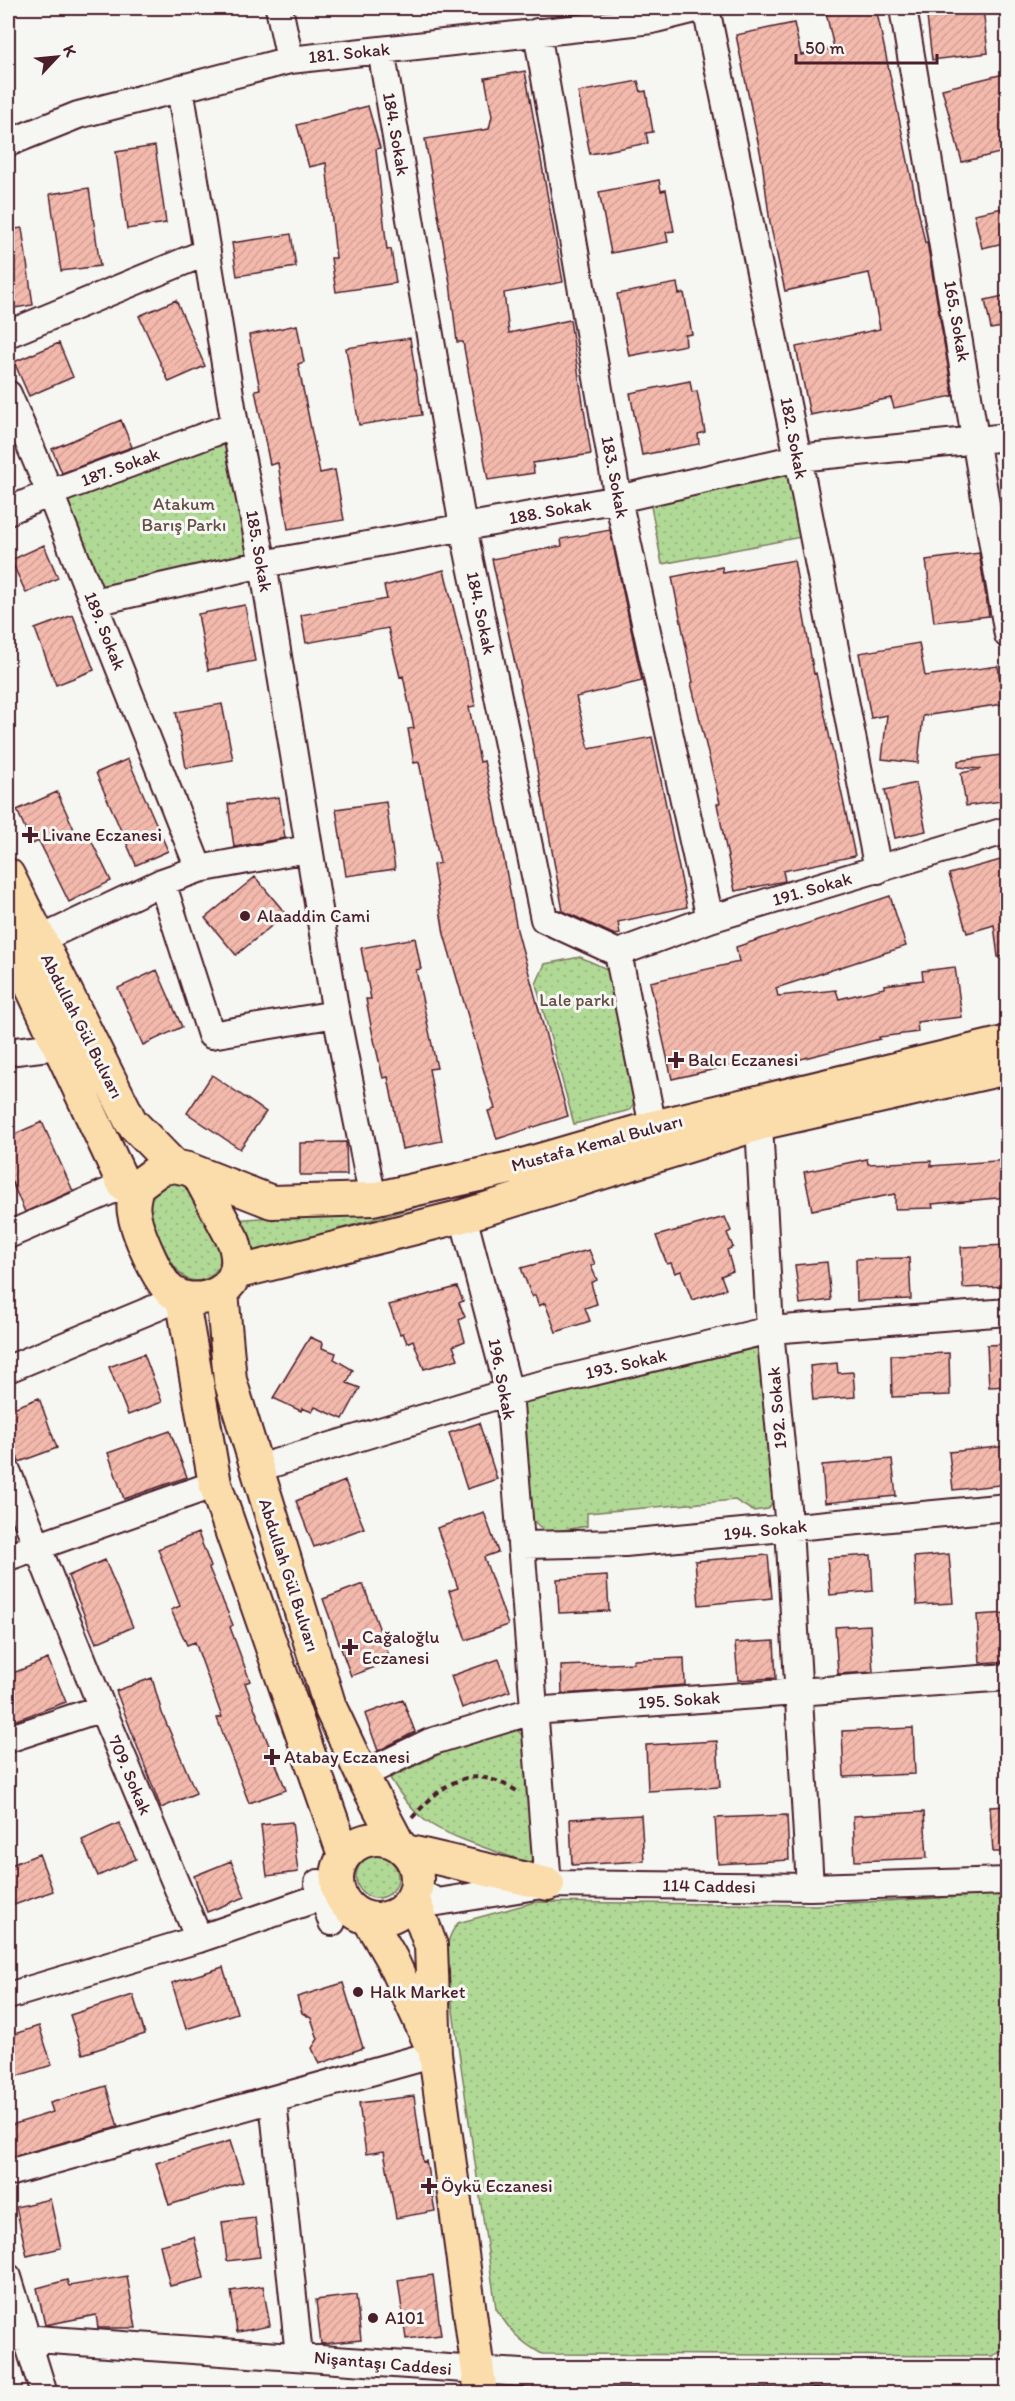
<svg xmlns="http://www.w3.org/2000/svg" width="1015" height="2401" font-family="Itim,sans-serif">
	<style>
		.grass { fill: url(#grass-dots); stroke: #7e7c60; stroke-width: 1.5 }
		.building { fill: url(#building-hatch); stroke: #4a1f2b; stroke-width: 1.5 }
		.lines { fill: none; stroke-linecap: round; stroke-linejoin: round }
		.minor-casing { stroke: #4a1f2b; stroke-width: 30 }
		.major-casing { stroke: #4a1f2b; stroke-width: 36 }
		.path { stroke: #4a1f2b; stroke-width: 4; stroke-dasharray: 6 4.5; stroke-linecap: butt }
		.minor { stroke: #f6f6f2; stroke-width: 26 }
		.major { stroke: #faddab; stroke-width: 32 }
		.poi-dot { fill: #4a1f2b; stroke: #f6f6f2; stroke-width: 2 }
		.labels { text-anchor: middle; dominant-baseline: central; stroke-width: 6; stroke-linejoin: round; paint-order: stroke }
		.street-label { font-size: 18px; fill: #4a1f2b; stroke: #f6f6f2 }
		.park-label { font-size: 18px; fill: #644e46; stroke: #f6f6f2 }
		.poi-label { font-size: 18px; fill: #4a1f2b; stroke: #f6f6f2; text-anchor: start }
	</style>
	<defs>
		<pattern id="grass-dots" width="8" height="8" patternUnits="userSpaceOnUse" patternTransform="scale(1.5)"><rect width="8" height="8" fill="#b1d996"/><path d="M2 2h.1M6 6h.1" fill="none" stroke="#9aba81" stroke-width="1.8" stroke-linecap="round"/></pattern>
		<pattern id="building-hatch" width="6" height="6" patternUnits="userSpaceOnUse" patternTransform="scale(1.5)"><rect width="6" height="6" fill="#f3b9ad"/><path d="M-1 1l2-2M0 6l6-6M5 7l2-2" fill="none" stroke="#d29f95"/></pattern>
	</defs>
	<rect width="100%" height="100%" fill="#f6f6f2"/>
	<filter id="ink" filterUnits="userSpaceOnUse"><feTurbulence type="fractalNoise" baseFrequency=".0167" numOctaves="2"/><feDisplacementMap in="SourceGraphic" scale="12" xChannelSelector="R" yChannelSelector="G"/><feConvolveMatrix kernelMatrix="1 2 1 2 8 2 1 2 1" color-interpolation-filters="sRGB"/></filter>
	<g filter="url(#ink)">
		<path class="grass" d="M235,425L263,564L94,602L50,493Z
			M792,468L806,536L662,564L649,496Z
			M580,957L607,969L638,1095L630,1110L574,1124L536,984L545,964Z
			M723,1120L339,1229L248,1267L235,1220L350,1211Z
			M166,1181L180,1183L186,1187C196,1207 212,1228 219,1248C226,1268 206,1287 187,1279C173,1273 150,1221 148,1206C148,1202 150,1197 150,1192Z
			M768,1334L781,1491L768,1509L753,1511L735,1500L587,1513V1526L547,1533L531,1519L519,1401Z
			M516,1729L525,1738L535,1857L529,1863C501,1853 443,1836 422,1818C409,1807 399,1793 390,1778L465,1742Z
			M356 1877a21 21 0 1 1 42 0a21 21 0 1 1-42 0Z
			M1007,1894V2349L992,2356L542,2354C520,2342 509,2330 496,2308L447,1969C446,1950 446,1938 458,1923L535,1902L815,1905Z"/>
		<path class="building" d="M825,8H876L925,243L927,242L953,396L894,408L891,398L810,415L796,347L880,329L869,273L785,291L770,223L762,161L736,35L794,23L801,55L834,48Z
			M926,8H983L988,53L932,60Z
			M525,71L563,282L504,293L509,333L570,320L591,454L533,463L534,473L488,480L463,342H457L450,283L425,139L489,129L492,116L485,78Z
			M1008,73V151L962,162L942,89Z
			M638,81L641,92L646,91L653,132L646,133L648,143L590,154L578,92Z
			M368,106L380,148L376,149L387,250L391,249L396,283L336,292L331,258H336L326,163L309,167L297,125Z
			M155,146L166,223L127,229L116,152Z
			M659,180L661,191L666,190L674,231L666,232L668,242L611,253L599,192Z
			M89,188L100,266L61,271L50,194Z
			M1008,207V242L982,248L974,214Z
			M22,228L33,305L8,309V230Z
			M291,234L296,267L237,276L232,243Z
			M677,283L679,294L684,293L692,334L685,335L686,345L629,356L617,294Z
			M1008,295V326L991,329L985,300Z
			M176,300L205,366L169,382L139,316Z
			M297,325L304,362L298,364L320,473L335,470L344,520L288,529L278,463L270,465L255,390L260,389L249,335Z
			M410,338L422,415L359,425L346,348Z
			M59,343L73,377L29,396L14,362Z
			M690,381L692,392L697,391L705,432L698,434L699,444L642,455L630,393Z
			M121,420L132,447L62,473L52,449Z
			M610,530L642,681L576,697L589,749L652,737L687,907L618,922L620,934L615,935L563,911L531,736L492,559L562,546L561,539Z
			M44,545L58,578L26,593L11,560Z
			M979,553L989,616L934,622L926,560Z
			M794,560L814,674L816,673L855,856L783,871L785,881L735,891L717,804L720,803L691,683L693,682L672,577L722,567L723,573Z
			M444,570L467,662L475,706L469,707L480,762L484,761L494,804L517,930L568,1116L497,1139L488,1111L495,1109L444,934L433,865L440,863L419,762L414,763L408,729L414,728L403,676L400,677L388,628L306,643L301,615L387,599L384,586Z
			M245,605L255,661L208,670L198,614Z
			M73,615L94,670L56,685L35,629Z
			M919,643L925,676L998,666L1003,704L923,716L918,763L882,759L887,715L871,718L859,653Z
			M222,704L233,760L186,768L176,712Z
			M1008,754V800L966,806L961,773L981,769L958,767V761Z
			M128,759L168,851L136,865L96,773Z
			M916,783L926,831L895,838L885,790Z
			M57,792L79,840L89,836L111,881L69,902L39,841L32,844L17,810Z
			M279,797L285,838L234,847L228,804Z
			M386,802L395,869L346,876L336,809Z
			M1008,858V956L998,957L994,925L967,933L949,874Z
			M255,877L286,914L236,955L205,918Z
			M890,896L906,946L776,988L778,996L836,990L839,999L884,988V985L923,980L922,971L955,967L962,1017L917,1022L918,1032L879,1037L880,1039L761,1069L759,1059L672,1079L650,982L739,962L736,947Z
			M415,938L421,969L416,970L437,1068L429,1069L442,1141L402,1149L388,1077L383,1078L372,1031L366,999H371L361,948Z
			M157,970L182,1027L143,1045L118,988Z
			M212,1075L266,1112L240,1149L187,1113Z
			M42,1122L73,1191L25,1212L8,1173V1137Z
			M346,1142L347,1175H300V1143Z
			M867,1159L868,1164L931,1161V1166L1008,1160V1197L932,1204L933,1208L895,1209V1194L812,1210L804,1172Z
			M725,1217L731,1231L727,1233L733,1247L727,1250L733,1271L721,1276L726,1289L692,1300L681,1271L675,1273L671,1263L667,1264L656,1236Z
			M1008,1245V1286L963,1288L961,1247Z
			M589,1250L595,1264L591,1266L597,1280L591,1283L597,1304L585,1308L590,1321L556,1332L545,1303L539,1306L535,1295L532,1297L521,1268Z
			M909,1258L911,1299L857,1301L856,1259Z
			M827,1262L831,1300L800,1304L795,1265Z
			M457,1287L463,1301L459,1303L465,1317L459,1320L465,1341L453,1346L458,1359L424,1369L413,1340L407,1343L403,1333L400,1334L389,1305Z
			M310,1337L323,1343L322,1348L336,1353L334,1359L353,1370L347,1383L360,1388L343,1419L315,1407L312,1412L302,1408L301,1411L273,1398Z
			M1008,1344V1386L989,1387L987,1345Z
			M949,1353L950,1395L892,1397L891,1355Z
			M144,1354L162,1402L128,1415L109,1367Z
			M837,1363L838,1373L853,1372L855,1397L813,1400L810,1366Z
			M39,1398L57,1448L19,1462L8,1432V1410Z
			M479,1423L497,1479L467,1489L449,1433Z
			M170,1431L187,1477L124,1499L108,1453Z
			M1008,1446V1484L953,1490L949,1452Z
			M892,1459L896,1496L825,1503L822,1465Z
			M345,1481L364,1528L314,1547L296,1501Z
			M484,1512L498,1552L484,1557L508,1625L466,1640L449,1591L458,1588L437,1528Z
			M198,1533L211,1567L209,1568L233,1625L230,1627L250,1681L245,1683L286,1790L249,1803L217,1718L222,1717L195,1642L187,1645L171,1610L180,1606L158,1549Z
			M949,1554L953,1603L917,1605L914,1557Z
			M768,1555L772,1598L699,1605L695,1561Z
			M871,1555L873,1591L830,1595L827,1558Z
			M105,1560L133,1627L96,1643L68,1576Z
			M607,1576L609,1611L559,1613L557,1579Z
			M363,1584L391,1661L351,1676L323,1599Z
			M1008,1613V1661L980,1663L977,1615Z
			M870,1625L873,1672L838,1674L835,1627Z
			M774,1641L776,1678L738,1680L735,1643Z
			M684,1658L685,1685L562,1694L561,1666L634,1663L633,1660Z
			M48,1659L66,1702L8,1723V1675Z
			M499,1659L510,1691L462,1708L451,1676Z
			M152,1678L162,1713L196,1793L161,1808L116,1691Z
			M403,1700L415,1732L378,1751L365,1714Z
			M913,1728L915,1774L844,1777L842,1731Z
			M717,1741L720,1787L648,1791L646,1745Z
			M1008,1806V1852H993L990,1807Z
			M924,1812L927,1858L855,1861L853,1816Z
			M641,1815L644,1861L572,1865L570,1819Z
			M787,1815L789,1860L718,1864L715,1818Z
			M292,1822L298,1872L267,1876L261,1825Z
			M119,1823L136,1859L98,1876L82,1840Z
			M39,1854L53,1891L14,1905L8,1887V1866Z
			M231,1861L245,1897L207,1912L194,1876Z
			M223,1967L237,2013L186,2029L172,1983Z
			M343,1983L363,2048L319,2064L312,2048L318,2039L311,2018L302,2013L297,1997Z
			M133,1995L145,2034L83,2054L70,2015Z
			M39,2026L52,2065L8,2079V2036Z
			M106,2086L118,2127L8,2158V2126L53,2112L50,2103Z
			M414,2096L423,2162L426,2161L435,2211L396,2218L384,2151L366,2154L359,2103Z
			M230,2141L243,2182L169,2205L156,2163Z
			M50,2199L61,2248L27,2256L16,2207Z
			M255,2218L260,2257L227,2261L222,2222Z
			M194,2237L204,2278L170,2286L160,2245Z
			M433,2275L441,2335L406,2339L398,2280Z
			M127,2276L136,2328H98L96,2315L45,2325L37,2288L67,2280L69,2286Z
			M263,2286L270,2326L237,2332L231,2291Z
			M356,2295L361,2340L321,2344L316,2300Z"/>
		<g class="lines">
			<defs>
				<path id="minor" d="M279,8L290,60
					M706,8L798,458L878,870
					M903,8L1008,635
					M537,32L618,499L710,919
					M381,50L463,527L544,919L618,953L653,1127
					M180,88L235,425L263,564L336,1014
					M8,143L78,115L290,60L652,20L700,8
					M8,334L207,252
					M8,394L50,493L199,869
					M8,511L50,493L235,425
					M94,602L263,564L618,499L798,458L1008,437
					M162,882L211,1035L336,1014L373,1199
					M39,940L162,882L199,869L307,849
					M618,953L710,919L1008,830
					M8,1052L57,1046
					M759,1124L770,1330L789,1528L810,1887
					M463,1216L509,1392L548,1884
					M8,1235L124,1185
					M8,1369L182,1297
					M255,1469L509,1392L770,1330L1008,1312
					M8,1473L102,1708L199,1939L338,1891
					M523,1545L625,1543L1008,1507
					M8,1557L215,1484
					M8,1739L102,1708
					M362,1775L430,1742L532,1711L1008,1677
					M318,1883L332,1922
					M415,1891L438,1902L548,1884L810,1887L1008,1881
					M8,1996L199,1939
					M273,2100L299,2356
					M8,2173L435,2054
					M8,2277L44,2394
					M8,2337L536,2374H1008"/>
				<path id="major" d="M8,875L131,1122L174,1166
					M8,937L124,1185L137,1186
					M174,1166L188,1169L198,1174L234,1242C237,1252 239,1264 235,1274C226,1298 193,1305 172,1292C158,1282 137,1232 134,1213C132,1204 135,1195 137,1186L160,1169Z
					M188,1169L272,1202L373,1199L519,1166L653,1127L1008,1042
					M235,1273L463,1216L759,1124L1008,1068
					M222,1292L230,1380L330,1707L362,1775L399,1845
					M182,1297L215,1484L344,1855
					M337 1879a40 40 0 1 1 80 0a40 40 0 1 1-80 0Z
					M406,1851L548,1884
					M413,1897L431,1946L435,2054L481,2394
					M368,1918L391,1958L429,2041"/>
			</defs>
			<use href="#minor" class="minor-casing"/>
			<use href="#major" class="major-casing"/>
			<path class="path" d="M412,1818C446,1780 472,1762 520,1793"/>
			<use href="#minor" class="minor"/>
			<use href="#major" class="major"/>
		</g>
	</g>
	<g class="poi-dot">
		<path d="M27 826h6v6h6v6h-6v6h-6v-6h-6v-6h6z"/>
		<circle cx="245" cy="916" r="6"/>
		<path d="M673 1051h6v6h6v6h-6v6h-6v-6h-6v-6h6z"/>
		<path d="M347 1638h6v6h6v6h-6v6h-6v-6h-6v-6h6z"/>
		<path d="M269 1748h6v6h6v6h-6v6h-6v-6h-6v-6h6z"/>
		<circle cx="358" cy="1992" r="6"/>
		<path d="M426 2177h6v6h6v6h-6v6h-6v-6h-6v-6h6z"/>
		<circle cx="373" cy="2318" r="6"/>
	</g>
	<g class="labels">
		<g class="street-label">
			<text transform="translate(349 53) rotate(-6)">181. Sokak</text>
			<text transform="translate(396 134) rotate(80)">184. Sokak</text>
			<text transform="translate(957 321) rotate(80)">165. Sokak</text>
			<text transform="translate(794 438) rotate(79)">182. Sokak</text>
			<text transform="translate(120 467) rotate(-20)">187. Sokak</text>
			<text transform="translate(615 477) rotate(79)">183. Sokak</text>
			<text transform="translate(550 511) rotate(-10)">188. Sokak</text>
			<text transform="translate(259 551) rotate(80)">185. Sokak</text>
			<text transform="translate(481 613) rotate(78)">184. Sokak</text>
			<text transform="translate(105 631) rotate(68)">189. Sokak</text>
			<text transform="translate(812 889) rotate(-16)">191. Sokak</text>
			<text transform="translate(82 1026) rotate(63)">Abdullah Gül Bulvarı</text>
			<text transform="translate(597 1143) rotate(-15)">Mustafa Kemal Bulvarı</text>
			<text transform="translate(626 1364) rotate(-13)">193. Sokak</text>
			<text transform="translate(502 1379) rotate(79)">196. Sokak</text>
			<text transform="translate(777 1408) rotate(-95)">192. Sokak</text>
			<text transform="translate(765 1530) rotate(-6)">194. Sokak</text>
			<text transform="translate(289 1575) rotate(72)">Abdullah Gül Bulvarı</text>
			<text transform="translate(679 1700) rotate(-4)">195. Sokak</text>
			<text transform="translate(130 1775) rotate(67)">709. Sokak</text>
			<text transform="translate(709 1886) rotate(1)">114 Caddesi</text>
			<text transform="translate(383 2363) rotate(5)">Nişantaşı Caddesi</text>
		</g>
		<g class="park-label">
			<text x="184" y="504">Atakum<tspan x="184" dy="21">Barış Parkı</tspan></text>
			<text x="577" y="1000">Lale parkı</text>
		</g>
		<g class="poi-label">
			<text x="42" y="835">Livane Eczanesi</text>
			<text x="257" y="916">Alaaddin Cami</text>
			<text x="688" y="1060">Balcı Eczanesi</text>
			<text x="362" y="1637">Cağaloğlu<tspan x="362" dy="21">Eczanesi</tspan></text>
			<text x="284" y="1757">Atabay Eczanesi</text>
			<text x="370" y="1992">Halk Market</text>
			<text x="441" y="2186">Öykü Eczanesi</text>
			<text x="385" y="2318">A101</text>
		</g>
	</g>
	<rect width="1015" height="2401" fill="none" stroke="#f6f6f2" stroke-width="30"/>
	<rect x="15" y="15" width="985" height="2371" fill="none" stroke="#4a1f2b" stroke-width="2" filter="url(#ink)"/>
	<g transform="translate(57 57) rotate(64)" stroke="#f6f6f2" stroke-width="4.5" paint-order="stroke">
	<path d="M0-4.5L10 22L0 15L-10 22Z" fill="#4a1f2b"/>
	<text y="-9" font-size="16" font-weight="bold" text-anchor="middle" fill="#4a1f2b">K</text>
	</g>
	<path d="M796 54v9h141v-9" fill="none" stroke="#4a1f2b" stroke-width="3"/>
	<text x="805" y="54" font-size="18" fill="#4a1f2b" stroke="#f6f6f2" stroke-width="4.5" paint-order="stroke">50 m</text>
</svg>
